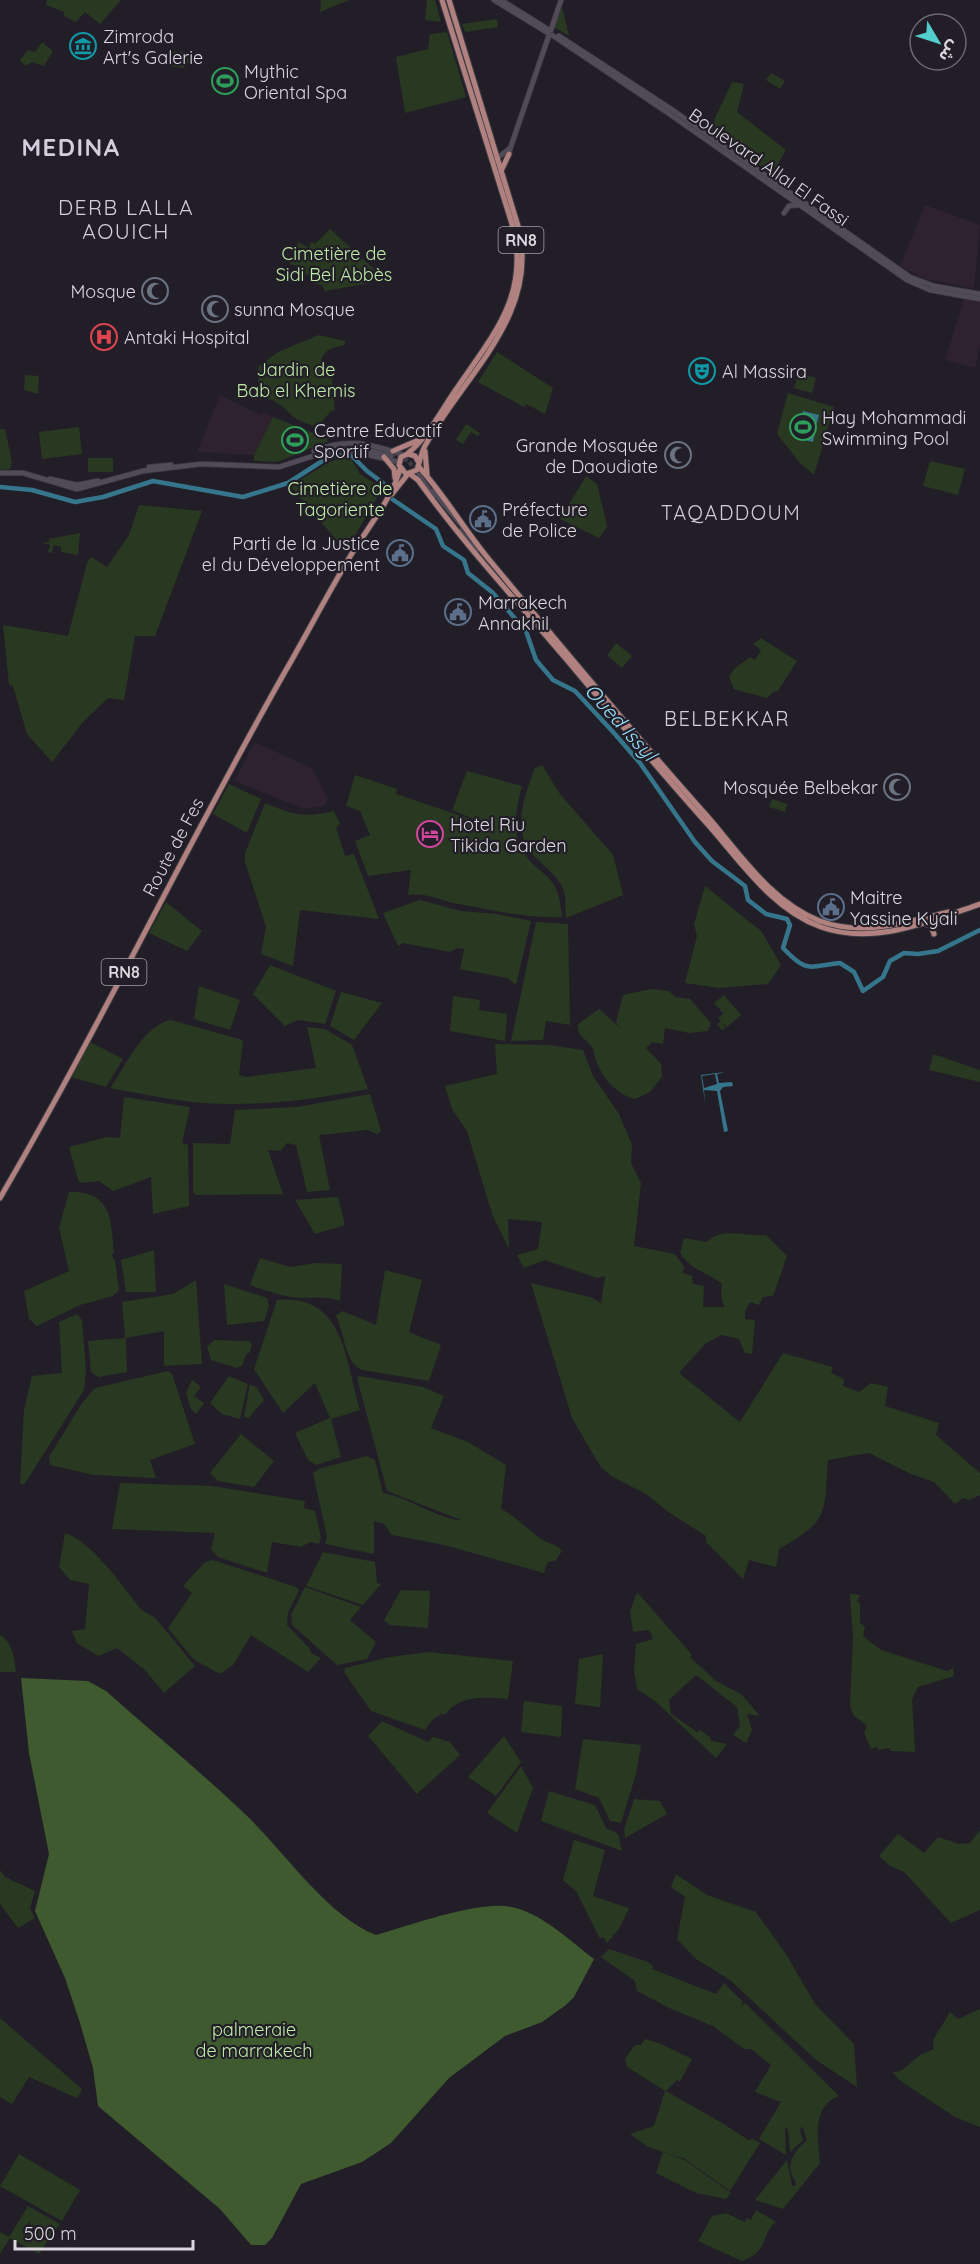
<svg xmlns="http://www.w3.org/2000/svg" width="980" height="2264" font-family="Quicksand,'Noto Sans Arabic',sans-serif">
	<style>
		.education { fill: #2f2230 }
		.green { fill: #293820 }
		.forest { fill: #3f5a2f }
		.water { fill: #36768c; fill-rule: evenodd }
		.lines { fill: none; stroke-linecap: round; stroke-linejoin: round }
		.river { stroke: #36768c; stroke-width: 4.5 }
		.secondary-tunnel { stroke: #3e3a43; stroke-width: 4.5; stroke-dasharray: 4.5 2; stroke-linecap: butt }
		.secondary-casing { stroke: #3d3a42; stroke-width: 6 }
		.primary-casing { stroke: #3d3a42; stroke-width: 7 }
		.secondary { stroke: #504b57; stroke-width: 4.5 }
		.primary { stroke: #b0817f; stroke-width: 5 }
		.labels { text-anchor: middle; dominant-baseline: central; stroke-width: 4.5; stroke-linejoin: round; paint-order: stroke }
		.shield { fill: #221e28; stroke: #a3a0a8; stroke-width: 1.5 }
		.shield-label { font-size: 16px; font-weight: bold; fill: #dad7df }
		.poi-label { font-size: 18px; fill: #dad7df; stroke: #221e28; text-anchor: start }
		.street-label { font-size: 18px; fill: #dad7df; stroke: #221e28 }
		.park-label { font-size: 18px; fill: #beeba5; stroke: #221e28 }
		.neighbourhood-label { font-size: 20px; letter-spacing: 1.5px; fill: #d3cedc; stroke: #221e28 }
		.water-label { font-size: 20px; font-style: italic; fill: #93def9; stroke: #221e28 }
		.quarter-label { font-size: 21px; letter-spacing: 1.5px; fill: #d3cedc; stroke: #221e28 }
		.district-label { font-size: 24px; font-weight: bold; letter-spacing: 1.5px; fill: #d3cedc; stroke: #221e28 }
	</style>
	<rect width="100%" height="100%" fill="#221e28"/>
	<path class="education" d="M925,205L980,225L974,288L925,279L900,266Z
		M964,299L980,302V346L975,368L945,360Z
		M220,395L260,415L262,412L273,417L254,455L197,452Z
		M255,742L313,769L328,799L324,806L305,809L234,781Z"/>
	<path class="green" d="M47,0H121L100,24L85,12L76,22L64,16V12L46,5Z
		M321,0H349L320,12Z
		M427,0H435L441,22L425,20Z
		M562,7L569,36L554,27Z
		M497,19L498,27L465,32L462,24Z
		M447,32L466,97L405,113L396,57L428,49L430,34Z
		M42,42L53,51L44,66L32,62L25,66L20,60L28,50L35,52Z
		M173,51L189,53L190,61L184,68L170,66L169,57Z
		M771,73L785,81L780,89L766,80Z
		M732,82L744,84L737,112L786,150L774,171H769L709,131Z
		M330,229L375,270L370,283L325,291L322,285L315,284L312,275L297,274L300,267L289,264L298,242L309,248L311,242L315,244Z
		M319,335L345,341V345C333,348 325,348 321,361L327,371H331L335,410L331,411L317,427C311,425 301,422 295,418C287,412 273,394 260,400C260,388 256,377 259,366L278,352Z
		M497,352L553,388L545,414L526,404L524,407L478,382Z
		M799,373L816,378L812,393L794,388Z
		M25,375L39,376L38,394L24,390Z
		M788,393L834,407L814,475L800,463L777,434Z
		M273,417L328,439L327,442L277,462L254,461V455Z
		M466,424L480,433L478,436L471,432L463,444L456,440Z
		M79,427L82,454L42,459L39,432Z
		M0,429H5L12,462L10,469L0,470Z
		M88,458H113V472H88Z
		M342,458L351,459L360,474L374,483L381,491L346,551L290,486L329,462Z
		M930,461L965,469L958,495L923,486Z
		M586,476L597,484L606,521L607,527L599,538L560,519Z
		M139,505L202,511L155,636H135L124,700L108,698L83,722L52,762L27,734L13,686L9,685L3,625L68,636L87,563L91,557L107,567L129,535Z
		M80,533L78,555L61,552V547L54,545L52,553L48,552L50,545L43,543L49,542V539Z
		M761,638L797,661L778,691L773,692L767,698L734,689L729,677L734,669L750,657L755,660L761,650L753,644Z
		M616,643L632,656L622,668L607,655Z
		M542,765L560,794L613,855L623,895L566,918C565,910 566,899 564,891C556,869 531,861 524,840C516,817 527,789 535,768Z
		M467,771L522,786C517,805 512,827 520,846C536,879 559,867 562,917C529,919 492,910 459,904C440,901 428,892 408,895L411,870L368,876L355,841L370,835L360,811L346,806L355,775L397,789L396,794L488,825L452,810Z
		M229,784L261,799L247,833L213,814Z
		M772,799L787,804L785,812L769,807Z
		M265,803C293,815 304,818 334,811L340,824L336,828L345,856L354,854L379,919L300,910L293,966L261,954L266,927L245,862V853Z
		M705,886L762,932L781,965L768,984L719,988L685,983L697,936L694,924Z
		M420,900L461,911L497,914L531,921L516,985L507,978L460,969L464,949L457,948L450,952L403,943L398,946L383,913Z
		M166,902L202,931L187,951L149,933Z
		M536,922L568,924L570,1025L546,1021L543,1040L511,1041Z
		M270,965L336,991L325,1024L298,1020L285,1026L253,994Z
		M199,986L240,1000L230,1030L194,1019Z
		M651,989L669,991L675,997L690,999L711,1023L708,1031L689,1033L665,1028L663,1044L652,1042L646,1048L661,1064L662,1077L650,1092L635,1099C616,1094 604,1080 596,1061C595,1057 594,1051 592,1047C586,1038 577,1037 578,1024L599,1009L620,1028L616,1022L623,995Z
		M341,992L382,1003L354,1040L330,1026Z
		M724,995L741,1015L727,1027L721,1022L726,1028L722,1030L717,1024L721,1021L718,1018L729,1008L723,1013L714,1003Z
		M453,996L480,1000L479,1010L507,1014L505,1041L450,1031Z
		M171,1020L243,1040L239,1075L247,1077L316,1068L307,1027L325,1029L352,1045L368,1089C310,1100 252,1108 193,1102C165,1099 138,1093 110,1088C126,1066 143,1025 171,1020Z
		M90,1042L123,1059L106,1087L71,1077Z
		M495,1044L549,1045L583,1050L593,1076L619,1114L632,1145L631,1163L641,1183L634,1246L675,1254L684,1267L683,1273L692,1276L693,1284L704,1286L703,1307H724L721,1295L722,1284C706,1271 693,1272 680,1253L684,1238L707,1242C722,1226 746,1237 766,1235L787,1256L773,1296L763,1297L759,1305L750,1302L745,1312V1319L755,1320L752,1354L745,1353L739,1339L721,1335L705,1344L679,1373L740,1422L783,1353L833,1367L831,1373L844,1379L843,1386L859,1392L871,1383L888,1387L885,1406L939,1423L936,1435L980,1473V1495L969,1500L963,1498L955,1504L934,1482L911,1474L869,1453L828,1460C824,1514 830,1520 779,1549L776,1567L749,1560L743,1579L706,1542V1536L667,1511L646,1494L611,1476L600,1466L572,1418L531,1283L590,1297L601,1303L605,1276L597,1278L545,1260L524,1268L517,1255L538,1249L542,1222L508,1219L509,1249L492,1214L467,1131L452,1109L445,1086L497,1074Z
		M933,1054L980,1070V1082L929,1070Z
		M370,1094L381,1131L377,1134L368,1130L319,1135L330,1190L307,1192L296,1145L287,1143L281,1151L268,1150L283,1194L196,1195L193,1192V1143L230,1144L235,1110L297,1107Z
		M124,1097L190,1107L182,1143L188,1145L189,1206L153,1214L151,1177L113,1191L99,1181L79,1183L69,1147L107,1137L120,1138Z
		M69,1192C112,1191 111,1219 114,1253L111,1254L115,1261L119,1290L113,1296L80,1305L37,1326L29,1319L24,1291L69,1271L59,1228Z
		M338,1197L345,1225L315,1234L295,1200Z
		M154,1250L156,1292H126L121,1260Z
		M260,1258L290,1267L315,1263L342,1264L340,1301C326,1296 317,1298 302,1298C284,1297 267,1291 250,1285Z
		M385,1270L422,1280L409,1332L441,1345L429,1381L362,1370C345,1364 344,1331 336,1316L342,1311L376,1325Z
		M196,1280L202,1364L164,1366V1331L126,1338L127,1372L98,1377L91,1372L88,1341L125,1338L122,1302L173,1294Z
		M224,1284L267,1298L269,1306L264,1321L227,1325Z
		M277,1300C345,1294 345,1360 360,1410L331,1419L341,1457L316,1465L308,1460L295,1433L330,1418L315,1383L283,1413L254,1369Z
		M77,1314L82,1320L86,1370L84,1390L24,1485L20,1483L24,1410L32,1376L62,1373L59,1322Z
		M214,1340L249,1341L252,1344L250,1352L246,1355L242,1366L237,1368L211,1360L207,1347Z
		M168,1371L172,1374L195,1444L150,1460L156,1478L94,1475L50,1465L49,1457L82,1403L95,1388Z
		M229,1376L248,1384L240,1419L222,1414L210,1403Z
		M359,1376L423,1387L444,1396L431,1428L468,1442L506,1465L501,1509C517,1517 527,1529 541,1539C548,1544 556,1543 562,1551L556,1560L547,1563L544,1573L444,1545L392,1535L384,1524L374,1521V1554L325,1544L327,1537L313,1473L318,1469L367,1456L375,1460L383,1493C405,1496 445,1522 461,1520L387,1491L357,1378Z
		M192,1380L201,1387L194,1396L204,1403L196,1414L191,1409L186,1393Z
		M250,1384L257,1388L264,1400L249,1418L244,1417Z
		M241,1434L274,1461L254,1487L218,1481L210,1473Z
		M120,1483L212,1486L305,1501L304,1508L315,1511L321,1537L319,1544L310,1542L301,1547L272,1542L267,1573L218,1557L211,1549L215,1533L112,1529Z
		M65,1533C92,1542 121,1584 139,1607C143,1613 152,1614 157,1620C170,1635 182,1651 195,1666L164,1693L145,1670L117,1648L98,1656L77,1643L72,1631L85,1629L89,1584L70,1580L59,1567Z
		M323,1552L375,1562L377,1583L381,1584L363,1605L306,1586Z
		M213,1560L296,1587L299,1590L288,1613L287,1625L310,1649L311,1653L321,1658L308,1672L251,1635L233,1665L220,1674L193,1659L168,1628L192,1593L183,1586L205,1562Z
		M305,1587L361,1607L350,1620L376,1642L367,1659L337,1665L292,1625L291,1615Z
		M401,1590L430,1591L428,1628L390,1625L384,1620Z
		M637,1592L692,1655L690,1657L716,1681L741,1694L760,1716L747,1714L752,1730L746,1743L733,1735L740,1726L737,1707L696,1675L669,1700L671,1714L697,1732L700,1730L710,1737L711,1741L727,1744L716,1758L655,1701L637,1689L634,1671L636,1644L653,1639L649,1630L633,1632L630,1611Z
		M850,1594L860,1595L857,1602L860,1603V1623L865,1627L863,1636L881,1650L947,1671L953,1668L954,1676L918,1687L912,1699L915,1752L891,1751L889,1748L878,1750V1747L871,1749L864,1733L867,1726L853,1715L850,1705L853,1638Z
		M0,1635C12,1642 15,1658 16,1672H0Z
		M429,1652L513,1661L508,1699C487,1697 459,1695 446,1714C436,1714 431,1721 425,1730L371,1711L344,1672L345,1668L390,1657Z
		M603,1654L600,1707L575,1704L579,1659Z
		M524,1701L562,1706L561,1737L521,1732Z
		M382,1721L428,1742L433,1737L450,1742L460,1755L417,1794L368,1736Z
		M504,1736L521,1762L496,1796L468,1777Z
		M583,1739L641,1745L636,1774L621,1823L610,1821L599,1798L575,1789Z
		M521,1766L533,1788L517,1833L487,1813Z
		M549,1791L595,1805L606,1828L618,1834L622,1851L541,1821Z
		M634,1799L660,1801L667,1814L625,1838L624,1829Z
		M980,1830V1910L951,1923L904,1872L890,1866L879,1856L898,1834L924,1853L938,1837L959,1844L970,1843Z
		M574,1840L605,1850L593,1896L629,1908L619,1929L607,1943L603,1937L600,1939L576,1891L563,1880Z
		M0,1870L5,1877L35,1891L30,1908L35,1918L18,1928L0,1904Z
		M676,1874L707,1895L756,1912L786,1954L815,2004L854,2044L857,2087L816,2060L730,1980L696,1959L677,1939L685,1897L671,1887Z
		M609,1949L648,1962L653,1966L652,1969L716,1994L724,1983L743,2002L740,2007L745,2003L839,2096C811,2106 818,2140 820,2163L783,2209L755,2200L787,2160L792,2186H796C796,2179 792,2178 791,2172C788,2157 798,2149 807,2140L802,2126L800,2130L803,2140L790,2152L788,2129L785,2128L786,2155L759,2139L781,2102L755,2092L771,2065L751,2049H744L713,2026L669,2008L637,1991L635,1981L601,1957Z
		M980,2009V2127L955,2117L899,2080L893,2072L901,2071L920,2055L934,2049L933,2040L950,2012L958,2019Z
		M0,2018L82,2089L77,2098L29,2077L12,2104L0,2097Z
		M645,2039L659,2043L692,2059L680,2082L677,2080L666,2091C693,2107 725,2123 748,2140L753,2139L760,2143L730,2191L685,2159L648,2147L630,2134L654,2126L665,2091L627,2067L625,2059L635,2045H641Z
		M663,2152L685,2160L731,2193L726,2199L696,2193L656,2173Z
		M19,2154L80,2190L62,2221L0,2186Z
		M28,2206L60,2224L39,2254L10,2238L0,2254V2232L9,2237Z
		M756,2210L776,2222C760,2233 771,2251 742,2261L698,2241L712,2216L726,2213L745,2222L747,2218L751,2220Z"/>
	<path class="forest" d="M21,1678L88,1681L106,1691C152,1732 201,1772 246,1815C285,1852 326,1915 376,1935C410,1926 483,1898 516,1908C545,1916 570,1941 594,1959L574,1997L566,2005L542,2022L505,2036L449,2078L391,2143L362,2162L301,2184L272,2238L265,2245H251L220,2209L98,2106L93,2068L80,2023L65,1978L35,1911L49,1854L29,1753Z"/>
	<path class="water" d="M803,411L819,415L817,423L800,419Z
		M798,429L815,433L813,442L796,438Z
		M725,1072L717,1074L719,1083L732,1082L733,1086L723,1087L720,1091L728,1131L724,1132L717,1091L704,1090L705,1102L701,1075ZM715,1074L717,1084L704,1088L702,1076Z"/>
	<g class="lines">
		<path class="river" d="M0,487L32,490L75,502L103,497L153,481L243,497L288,483L330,456L351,455L367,471L383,483L392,499L436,529L443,546L464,560L468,573L492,592L526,631L536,660L553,680L575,691L614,733L640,763L695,842L712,861L745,886L748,900L766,914L787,919L790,925L783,948C807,973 807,967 840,963L854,972L863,991L883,977L890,961L904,953L918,954L938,951L980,930"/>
		<path class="secondary-tunnel" d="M392,453L408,461L421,474"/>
		<defs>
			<path id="secondary" d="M494,0L548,33
				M501,0L549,30
				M551,30L561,0
				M552,35L668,113L907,280L930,290L980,299
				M559,36L671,109L910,277L934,286L980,294
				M508,155L549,35
				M495,160L510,148
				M784,213L789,206L798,205
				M367,450L391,456
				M314,451C349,437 370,444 404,455
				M149,467L171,465
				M0,473H23L77,489L143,471L201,464L279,467L338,448L399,462
				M419,475L433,496
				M50,479L77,485L98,481
				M433,491L464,528
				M460,531L476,551"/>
			<path id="primary" d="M501,171L509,154
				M393,451L421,439
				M425,451L427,474
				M407,454C428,438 442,409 457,388C494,334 531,293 512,224L442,0
				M384,457L394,469L395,478
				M419,463L415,456L408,454L401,457L399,465L406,474L417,470C420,461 421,452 426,444C464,375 541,314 518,226L449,0
				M418,466C444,494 463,528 487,557C559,644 632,732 708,817C740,854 772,903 820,921C863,937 906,922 949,912
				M410,474L418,480C463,543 516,600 566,659C614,716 661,773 711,828C743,865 774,910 821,927C874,946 931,921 980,904
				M392,494L408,474
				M925,923L931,926L934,934
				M0,1198C101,1025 187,844 286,670C308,632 328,593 351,555C366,530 393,497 400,469"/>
		</defs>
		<use href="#secondary" class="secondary-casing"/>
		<use href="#primary" class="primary-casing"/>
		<use href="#secondary" class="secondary"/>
		<use href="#primary" class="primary"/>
	</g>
	<defs>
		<symbol id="museum-ring" viewBox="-11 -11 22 22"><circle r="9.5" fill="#221e28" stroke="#0f9aa8" stroke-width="1.5"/><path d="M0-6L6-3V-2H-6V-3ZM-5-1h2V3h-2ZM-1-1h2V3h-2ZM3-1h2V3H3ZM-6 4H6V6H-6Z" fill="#0f9aa8"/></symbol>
		<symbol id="stadium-ring" viewBox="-11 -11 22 22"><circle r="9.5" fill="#221e28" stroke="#2e9e5b" stroke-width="1.5"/><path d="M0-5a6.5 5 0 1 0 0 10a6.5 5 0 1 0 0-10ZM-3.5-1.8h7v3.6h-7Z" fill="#2e9e5b"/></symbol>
		<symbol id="mosque-ring" viewBox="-11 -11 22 22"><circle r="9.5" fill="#221e28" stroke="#6b7280" stroke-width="1.5"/><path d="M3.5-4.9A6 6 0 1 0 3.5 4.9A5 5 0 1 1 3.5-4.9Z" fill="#6b7280"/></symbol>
		<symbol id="hospital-ring" viewBox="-11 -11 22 22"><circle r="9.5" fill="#221e28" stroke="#e0444e" stroke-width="1.5"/><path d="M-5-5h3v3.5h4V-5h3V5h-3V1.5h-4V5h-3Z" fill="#e0444e"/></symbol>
		<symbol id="theatre-ring" viewBox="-11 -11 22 22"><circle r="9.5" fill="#221e28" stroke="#0f9aa8" stroke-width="1.5"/><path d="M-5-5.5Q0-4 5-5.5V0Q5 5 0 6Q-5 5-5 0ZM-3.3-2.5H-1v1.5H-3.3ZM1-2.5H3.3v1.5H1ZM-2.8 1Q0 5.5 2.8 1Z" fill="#0f9aa8"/></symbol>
		<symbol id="civic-ring" viewBox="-11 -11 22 22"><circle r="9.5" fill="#221e28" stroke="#5c6f8a" stroke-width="1.5"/><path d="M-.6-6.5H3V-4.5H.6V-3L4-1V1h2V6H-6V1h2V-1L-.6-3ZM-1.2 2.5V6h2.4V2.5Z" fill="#5c6f8a"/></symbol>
		<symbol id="hotel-ring" viewBox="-11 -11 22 22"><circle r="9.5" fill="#221e28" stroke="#d1479c" stroke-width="1.5"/><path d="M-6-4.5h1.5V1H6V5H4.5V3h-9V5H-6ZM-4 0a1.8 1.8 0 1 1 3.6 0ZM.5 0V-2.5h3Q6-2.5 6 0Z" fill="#d1479c"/></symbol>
	</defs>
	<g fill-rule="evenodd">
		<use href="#museum-ring" x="68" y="31" width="30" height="30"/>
		<use href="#stadium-ring" x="210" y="66" width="30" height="30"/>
		<use href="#mosque-ring" x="140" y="276" width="30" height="30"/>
		<use href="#mosque-ring" x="200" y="294" width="30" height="30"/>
		<use href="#hospital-ring" x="89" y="322" width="30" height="30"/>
		<use href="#theatre-ring" x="687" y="356" width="30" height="30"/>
		<use href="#stadium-ring" x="788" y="412" width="30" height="30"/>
		<use href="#stadium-ring" x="280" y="425" width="30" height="30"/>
		<use href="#mosque-ring" x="663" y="440" width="30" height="30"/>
		<use href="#civic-ring" x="468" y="504" width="30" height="30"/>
		<use href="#civic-ring" x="385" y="538" width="30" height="30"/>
		<use href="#civic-ring" x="443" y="597" width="30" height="30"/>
		<use href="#mosque-ring" x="882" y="772" width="30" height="30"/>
		<use href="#hotel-ring" x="415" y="819" width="30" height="30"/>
		<use href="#civic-ring" x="816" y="892" width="30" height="30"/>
	</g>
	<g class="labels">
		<g class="shield">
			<rect x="498.5" y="227" width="45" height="26" rx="4.5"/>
			<rect x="101.5" y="959" width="45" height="26" rx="4.5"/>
		</g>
		<g class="shield-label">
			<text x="521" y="240">RN8</text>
			<text x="124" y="972">RN8</text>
		</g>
		<g class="poi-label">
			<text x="103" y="36">Zimroda<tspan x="103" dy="21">Art's Galerie</tspan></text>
			<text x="244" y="71">Mythic<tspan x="244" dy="21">Oriental Spa</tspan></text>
			<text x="136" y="291" text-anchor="end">Mosque</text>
			<text x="234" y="309">sunna Mosque</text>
			<text x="124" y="337">Antaki Hospital</text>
			<text x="722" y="371">Al Massira</text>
			<text x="822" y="417">Hay Mohammadi<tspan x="822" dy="21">Swimming Pool</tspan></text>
			<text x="314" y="430">Centre Educatif<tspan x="314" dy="21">Sportif</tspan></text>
			<text x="658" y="445" text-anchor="end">Grande Mosquée<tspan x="658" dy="21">de Daoudiate</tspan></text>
			<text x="502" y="509">Préfecture<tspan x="502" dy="21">de Police</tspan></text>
			<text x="380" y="543" text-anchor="end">Parti de la Justice<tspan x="380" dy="21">el du Développement</tspan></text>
			<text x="478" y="602">Marrakech<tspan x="478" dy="21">Annakhil</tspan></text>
			<text x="878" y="787" text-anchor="end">Mosquée Belbekar</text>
			<text x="450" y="824">Hotel Riu<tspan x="450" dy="21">Tikida Garden</tspan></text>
			<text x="850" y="897">Maitre<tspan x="850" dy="21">Yassine Kyali</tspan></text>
		</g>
		<g class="street-label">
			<text transform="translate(769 167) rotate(35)">Boulevard Allal El Fassi</text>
			<text transform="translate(173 847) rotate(-62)">Route de Fes</text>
		</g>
		<g class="park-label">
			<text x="334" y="253">Cimetière de<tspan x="334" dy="21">Sidi Bel Abbès</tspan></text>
			<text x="296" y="369">Jardin de<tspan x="296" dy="21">Bab el Khemis</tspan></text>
			<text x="340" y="488">Cimetière de<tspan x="340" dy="21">Tagoriente</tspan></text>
			<text x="254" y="2029">palmeraie<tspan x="254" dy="21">de marrakech</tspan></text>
		</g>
		<g class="neighbourhood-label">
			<text x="731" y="512">TAQADDOUM</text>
			<text x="727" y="718">BELBEKKAR</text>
		</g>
		<g class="water-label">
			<text transform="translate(621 722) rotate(48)">Oued Issyl</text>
		</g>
		<g class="quarter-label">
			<text x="126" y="207">DERB LALLA<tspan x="126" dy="24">AOUICH</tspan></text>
		</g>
		<g class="district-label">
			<text x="71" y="147">MEDINA</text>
		</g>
	</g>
	<g transform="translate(938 42) rotate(129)"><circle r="28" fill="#221e28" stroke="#6c6871" stroke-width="1.5"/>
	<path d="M0-4.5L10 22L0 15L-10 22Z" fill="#52cdce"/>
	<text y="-9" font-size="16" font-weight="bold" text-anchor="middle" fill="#dad7df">ش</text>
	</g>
	<path d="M15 2240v9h178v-9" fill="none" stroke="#dad7df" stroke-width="3"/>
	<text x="24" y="2240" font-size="18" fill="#dad7df" stroke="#221e28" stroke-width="4.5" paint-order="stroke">500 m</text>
</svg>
